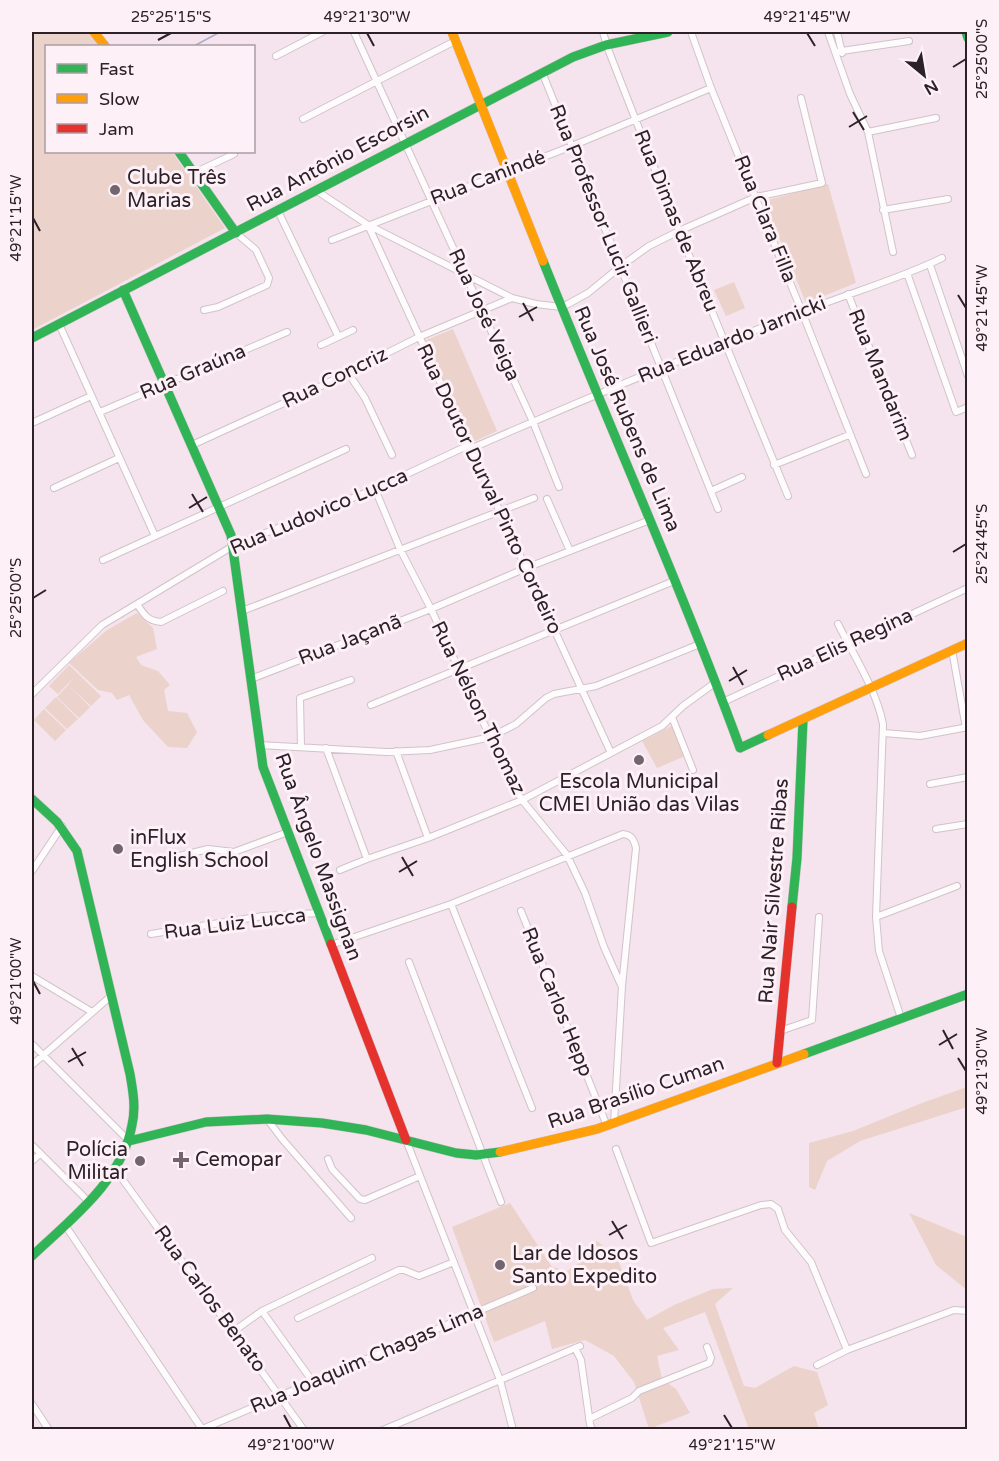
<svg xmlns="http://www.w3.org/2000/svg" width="999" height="1461" font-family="'Varela Round',sans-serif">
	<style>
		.green { fill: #ebd2cb }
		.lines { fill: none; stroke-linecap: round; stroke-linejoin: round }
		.stream { stroke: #adadc8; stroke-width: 1.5 }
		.street-casing { stroke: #d0c3ca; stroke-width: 8 }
		.fast-casing { stroke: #d0c3ca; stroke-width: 10 }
		.slow-casing { stroke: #d0c3ca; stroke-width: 10 }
		.jam-casing { stroke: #d0c3ca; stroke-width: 10 }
		.street { stroke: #fefbfc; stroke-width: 6 }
		.fast { stroke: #30b455; stroke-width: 9 }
		.slow { stroke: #ff9f0a; stroke-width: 9 }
		.jam { stroke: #e5322d; stroke-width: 9 }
		.ticks { fill: none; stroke: #2d2128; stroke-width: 2 }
		.poi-dot { fill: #73656d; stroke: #fdf0f7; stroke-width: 2 }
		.labels { text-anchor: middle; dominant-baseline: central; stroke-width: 6; stroke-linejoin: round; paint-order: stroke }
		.street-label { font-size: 20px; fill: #2d2128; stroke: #fdf0f7 }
		.poi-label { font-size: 20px; fill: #2d2128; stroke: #fdf0f7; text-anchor: start }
		.neatline { fill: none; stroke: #2d2128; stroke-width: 2 }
		.ticks-label { font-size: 15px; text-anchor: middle; fill: #2d2128 }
	</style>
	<rect width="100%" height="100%" fill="#f5e4ed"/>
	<path class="green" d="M32,32H89L99,46H46V152H172L225,228L32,330Z
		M828,184L856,283L806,303L764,201Z
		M734,282L745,308L726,316L714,290Z
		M453,329L497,431L471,443L426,340Z
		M137,613L153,628L157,649L136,657L141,665L158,671L170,685L164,690L168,711L187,713L197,732L187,748L168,747L143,720L129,695L117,700L112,693L98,690L69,663L107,630Z
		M69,665L101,696L91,706L68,685L74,677L58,694L49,686Z
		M68,685L90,707L79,718L57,697Z
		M56,697L78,719L67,729L45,708Z
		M44,709L66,730L55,741L34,720Z
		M673,725L685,756L657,768L642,741Z
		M967,1087V1107L860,1141L827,1161L815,1190L809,1187V1143L853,1131L922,1103Z
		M510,1203L552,1267L567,1271L581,1262L597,1241L617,1257L633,1300L647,1320L674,1305L713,1289L733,1288L715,1304L744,1386L755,1388L794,1366L817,1372L828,1405L814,1413L819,1429H749L705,1312L663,1328L679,1350L657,1356L662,1379L676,1389L690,1413L649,1429L634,1382L614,1356L585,1340L552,1349L545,1321L494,1342L452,1227Z
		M909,1213L967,1237V1290L936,1265Z"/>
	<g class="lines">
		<path class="stream" d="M194,46L220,32"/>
		<defs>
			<path id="street" d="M354,32L533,422L559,487
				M603,32L608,49L679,231L788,496
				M691,32L711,88L802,312L866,474
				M828,32L850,94L868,132L893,252
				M837,32L842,53
				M835,52L909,41
				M276,56L322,32
				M542,72L718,509
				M303,119L455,41
				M868,132L936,118
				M194,173L234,154
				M317,191L368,225L512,298L536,304L561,307L568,304L588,293L621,266L649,246L679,231L756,197L822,183L801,98
				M883,210L948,199
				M278,211L338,336
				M368,225L611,753
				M332,240L572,146L711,88
				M930,265L968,376
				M907,273L956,412L968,407
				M848,294L912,455
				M204,310L218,307L267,285L269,278L256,250L236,233
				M59,324L155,536
				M321,345L353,330
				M348,373L365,398L392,455
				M100,412L287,332
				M32,423L91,396
				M192,445L319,387L419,337L512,298
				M470,449C580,401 691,355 802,312C849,293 897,280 942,258
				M774,465L849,435
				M54,488L119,458
				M375,489L400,549L431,609L510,780L522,800L567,855L585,893L604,947L621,985
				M711,491L742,477
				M547,499L570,551
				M103,560L346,449
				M137,604C144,615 148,621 161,622L223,591
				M242,611L534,498
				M838,624C854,656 876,689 883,724L876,917L879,951L901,1018
				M952,650L966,728
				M251,679L431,609L526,568L650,520
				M32,694L102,625L233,546L375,489L469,445
				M723,702L968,588
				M371,705L674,581
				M672,717L693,770
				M884,733L920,736L968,727
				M259,745L386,752L430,750L491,737L516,724L546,698L554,694L596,686L700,644
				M301,747L300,698L351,680
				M326,748L367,859
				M396,751L428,838
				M930,784L968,777
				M936,829L968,824
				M155,862L208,849L234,852L288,832
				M340,870L367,859L428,838L522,800L662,726L683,706L716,682
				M32,871L62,826
				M451,904L532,1108
				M521,911L607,1126
				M876,917L957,886
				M151,934L263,916L319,913
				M331,945L451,904L623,834C632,835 634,840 636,848L622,986L614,1123
				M409,962L501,1202
				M32,976L92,1012
				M780,1031L812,1020L819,917
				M32,1044L129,1141
				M32,1065L111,996
				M267,1119L283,1140L351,1218
				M406,1140L500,1380L513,1430
				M32,1145L89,1202
				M616,1149L651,1243L761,1205L771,1204L778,1209L785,1230L811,1262L847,1350
				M328,1159L332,1169L360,1199L365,1200L420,1176
				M32,1161L40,1154
				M115,1169L304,1430
				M65,1225L202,1429
				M262,1311L313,1382
				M298,1318L399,1270H404L419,1276L454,1262
				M234,1331L262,1311L372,1258
				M575,1348L581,1360L590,1424L592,1430
				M817,1365L847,1350L954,1310L968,1311
				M32,1404L49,1430
				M589,1419L632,1398L639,1391L709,1363L711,1358L707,1347
				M200,1430L533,1288
				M383,1430L580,1346"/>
			<path id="fast" d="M966,32L968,38
				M179,152L236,233
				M543,261C608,424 680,584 740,748L768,735
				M123,290L231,535L263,767L331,944
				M32,338L573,57L606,45L668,32
				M32,799L57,822L77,851L130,1074C133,1091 136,1108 132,1125C122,1181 71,1219 32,1256
				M792,907L797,858L803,720
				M804,1054L968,994
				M129,1141L206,1122L267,1119L322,1123L366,1130L456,1153L476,1155L500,1152"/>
			<path id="slow" d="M94,32L105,46
				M452,32L543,261
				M768,735L968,643
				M500,1152L597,1129L804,1054"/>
			<path id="jam" d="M331,944L406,1140
				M777,1063L792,907"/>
		</defs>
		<use href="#street" class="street-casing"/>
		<use href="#fast" class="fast-casing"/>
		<use href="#slow" class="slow-casing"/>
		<use href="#jam" class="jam-casing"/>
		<use href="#street" class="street"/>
		<use href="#fast" class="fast"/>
		<use href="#slow" class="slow"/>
		<use href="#jam" class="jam"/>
	</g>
	<path class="ticks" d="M367,33L374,46M807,33L815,46M158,40L171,33M953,67L966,59M853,112L864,130M849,127L867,116M33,218L40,231M958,295L966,308M523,303L533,321M519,317L537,307M192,494L203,512M189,508L207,497M953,552L966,544M33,598L46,590M733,667L743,685M729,681L747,670M402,857L413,876M399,872L417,861M33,981L40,994M943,1030L953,1049M939,1045L957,1034M72,1048L83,1066M958,1058L966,1071M68,1062L86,1052M612,1221L623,1239M609,1235L627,1225M284,1415L291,1428M724,1415L732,1428"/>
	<g class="poi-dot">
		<circle cx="115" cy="190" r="6"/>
		<circle cx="639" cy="760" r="6"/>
		<circle cx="118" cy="849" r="6"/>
		<path d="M178 1151h6v6h6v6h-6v6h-6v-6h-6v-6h6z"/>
		<circle cx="140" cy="1161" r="6"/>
		<circle cx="500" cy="1265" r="6"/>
	</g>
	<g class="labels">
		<g class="street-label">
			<text transform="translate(338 159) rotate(-28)">Rua Antônio Escorsin</text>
			<text transform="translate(488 178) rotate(-21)">Rua Canindé</text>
			<text transform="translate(765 219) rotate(68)">Rua Clara Filla</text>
			<text transform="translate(676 221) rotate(68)">Rua Dimas de Abreu</text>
			<text transform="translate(603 224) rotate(68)">Rua Professor Lucir Gallieri</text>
			<text transform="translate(484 315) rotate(65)">Rua José Veiga</text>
			<text transform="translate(732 340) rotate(-22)">Rua Eduardo Jarnicki</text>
			<text transform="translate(193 372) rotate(-23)">Rua Graúna</text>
			<text transform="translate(880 375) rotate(68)">Rua Mandarim</text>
			<text transform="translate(335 378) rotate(-26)">Rua Concriz</text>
			<text transform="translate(627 419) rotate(67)">Rua José Rubens de Lima</text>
			<text transform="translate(489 489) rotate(65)">Rua Doutor Durval Pinto Cordeiro</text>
			<text transform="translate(319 512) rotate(-23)">Rua Ludovico Lucca</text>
			<text transform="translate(350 640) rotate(-21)">Rua Jaçanã</text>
			<text transform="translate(845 645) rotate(-25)">Rua Elis Regina</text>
			<text transform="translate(478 708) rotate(64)">Rua Nélson Thomaz</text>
			<text transform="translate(318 857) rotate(70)">Rua Ângelo Massignan</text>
			<text transform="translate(774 891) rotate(-86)">Rua Nair Silvestre Ribas</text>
			<text transform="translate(235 924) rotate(-7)">Rua Luiz Lucca</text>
			<text transform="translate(557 1002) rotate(68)">Rua Carlos Hepp</text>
			<text transform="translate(636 1093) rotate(-19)">Rua Brasílio Cuman</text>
			<text transform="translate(210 1299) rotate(54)">Rua Carlos Benato</text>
			<text transform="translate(367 1359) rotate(-23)">Rua Joaquim Chagas Lima</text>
		</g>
		<g class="poi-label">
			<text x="127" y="178">Clube Três<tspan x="127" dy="23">Marias</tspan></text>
			<text x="639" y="782" text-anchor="middle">Escola Municipal<tspan x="639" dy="23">CMEI União das Vilas</tspan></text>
			<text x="130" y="838">inFlux<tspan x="130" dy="23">English School</tspan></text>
			<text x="128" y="1150" text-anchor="end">Polícia<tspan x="128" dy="23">Militar</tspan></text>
			<text x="195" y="1160">Cemopar</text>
			<text x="512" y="1254">Lar de Idosos<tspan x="512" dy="23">Santo Expedito</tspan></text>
		</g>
	</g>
	<rect width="999" height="1461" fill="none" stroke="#fdf0f7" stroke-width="66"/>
	<rect x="45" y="45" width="210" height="108" fill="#fdf0f7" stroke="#aa9da4" stroke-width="1.5"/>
	<rect x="57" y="64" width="30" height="9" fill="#30b455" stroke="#aa9da4" stroke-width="1.5"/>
	<text x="99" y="75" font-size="18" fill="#2d2128">Fast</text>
	<rect x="57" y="94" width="30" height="9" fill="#ff9f0a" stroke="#aa9da4" stroke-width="1.5"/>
	<text x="99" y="105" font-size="18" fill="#2d2128">Slow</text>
	<rect x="57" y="124" width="30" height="9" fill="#e5322d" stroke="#aa9da4" stroke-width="1.5"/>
	<text x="99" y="135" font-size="18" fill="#2d2128">Jam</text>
	<g transform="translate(924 75) rotate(150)" stroke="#fdf0f7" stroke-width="4.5" paint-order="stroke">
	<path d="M0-4.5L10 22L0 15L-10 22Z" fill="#2d2128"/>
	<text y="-9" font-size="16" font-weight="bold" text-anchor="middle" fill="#2d2128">N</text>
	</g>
	<rect x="33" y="33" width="933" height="1395" class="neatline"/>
	<g class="ticks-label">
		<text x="171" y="22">25°25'15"S</text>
		<text x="367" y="22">49°21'30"W</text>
		<text x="807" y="22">49°21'45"W</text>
		<text transform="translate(982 59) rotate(-90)" y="5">25°25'00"S</text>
		<text transform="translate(16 218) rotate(-90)" y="5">49°21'15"W</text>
		<text transform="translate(982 308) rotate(-90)" y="5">49°21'45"W</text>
		<text transform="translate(982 544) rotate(-90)" y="5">25°24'45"S</text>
		<text transform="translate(16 598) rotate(-90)" y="5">25°25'00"S</text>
		<text transform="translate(16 981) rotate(-90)" y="5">49°21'00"W</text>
		<text transform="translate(982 1071) rotate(-90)" y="5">49°21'30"W</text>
		<text x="291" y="1450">49°21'00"W</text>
		<text x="732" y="1450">49°21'15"W</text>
	</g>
</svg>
